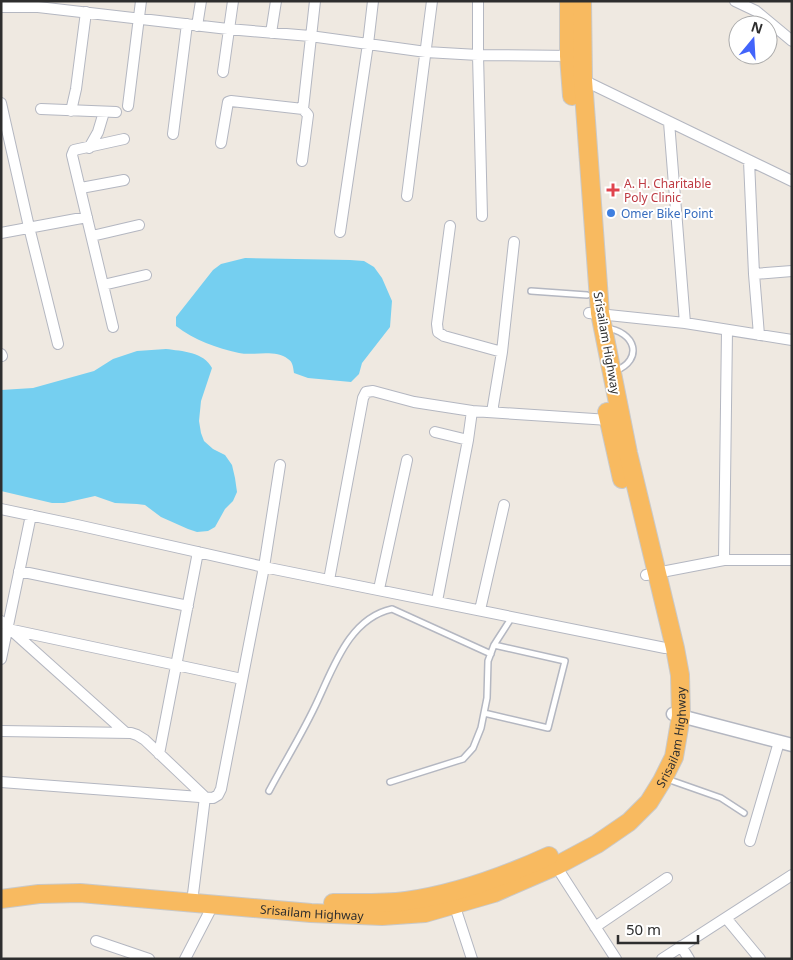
<svg xmlns="http://www.w3.org/2000/svg" width="793" height="960" font-family="'Noto Sans',sans-serif">
	<style>
		.water { fill: #75cff0 }
		.lines { fill: none; stroke-linecap: round; stroke-linejoin: round }
		.service-casing { stroke: #b4b7c1; stroke-width: 8 }
		.minor-casing { stroke: #b4b7c1; stroke-width: 12 }
		.tertiary-casing { stroke: #b4b7c1; stroke-width: 15 }
		.trunk-casing { stroke: #c9c9c9; stroke-width: 20 }
		.service { stroke: #fff; stroke-width: 5 }
		.minor { stroke: #fff; stroke-width: 10 }
		.tertiary { stroke: #fff; stroke-width: 12 }
		.trunk { stroke: #f8ba60; stroke-width: 18 }
		.health-dot { fill: #e0444e; stroke: #fff; stroke-width: 2 }
		.shop-dot { fill: #3f7fe0; stroke: #fff; stroke-width: 2 }
		.labels { text-anchor: middle; dominant-baseline: central; stroke-width: 4; stroke-linejoin: round; paint-order: stroke }
		.health-label { font-size: 12px; fill: #be3a42; stroke: #fff; text-anchor: start }
		.shop-label { font-size: 12px; fill: #366cbe; stroke: #fff; text-anchor: start }
		.street-label { font-size: 12px; fill: #2e2e2e; stroke: #fff }
	</style>
	<rect width="100%" height="100%" fill="#efe9e1"/>
	<path class="water" d="M245,258L350,260L364,261L374,267L382,278L392,301L390,327L362,363L359,374L351,382L308,378L294,373C293,367 293,362 288,359C275,349 254,356 239,353C217,348 194,340 176,326V317L213,270L221,264Z
		M166,349C182,351 204,352 212,368L201,401L199,421L201,433L204,441L213,449L225,455L232,465L235,478L237,492L233,501L225,509L215,527L208,531L197,532L188,529L161,517L145,505L137,504L115,503L95,496L64,503H52L1,491V390L33,388L94,371L113,359L137,351Z"/>
	<g class="lines">
		<defs>
			<path id="service" d="M531,291L587,295
				M605,328C636,331 644,360 615,371
				M484,713L548,728L565,661L494,645
				M667,779L721,798L744,813
				M390,782L463,759L473,748L481,728L487,698L488,661L494,645L512,617
				M269,791C285,761 304,731 318,700C334,666 350,618 392,609L491,654"/>
			<path id="minor" d="M478,1V55L482,216
				M735,1L756,11L792,41
				M1,7H38L228,29L310,36L426,52L478,55L574,56
				M197,26L201,1
				M271,33L276,1
				M223,72L233,1
				M583,80L792,181
				M1,103L29,227L58,344
				M128,106L141,1
				M41,109L116,112
				M303,109L315,1
				M71,111L76,89L86,12
				M669,122L685,323
				M173,134L187,24
				M221,143L228,102L231,101L303,109L308,115L302,161
				M89,148L98,132L104,112
				M749,161L754,274L792,271
				M81,188L124,180
				M407,196L432,1
				M450,226L437,324L438,332L444,336L502,352
				M340,232L368,44L373,1
				M1,233L87,217
				M92,236L139,225
				M754,274L759,335
				M103,285L146,275
				M589,313L685,323L792,340
				M113,327L72,155L74,150L124,139
				M1,354L2,356
				M492,412L502,352L514,242
				M435,432L468,440
				M1,509L77,525L264,567L665,648
				M724,560L727,330
				M19,571L188,606
				M646,575L724,560H792
				M329,580L363,398L366,392L373,391L414,402L472,411
				M379,589L407,460
				M437,601L468,440L472,411L609,420
				M480,610L504,505
				M1,621L126,733
				M8,629L242,679
				M1,659L31,515
				M1,731L131,733L137,735L145,740L205,797L193,894
				M159,754L198,552
				M1,782L213,798L218,795L221,789L264,567L280,465
				M750,841L779,742
				M554,863L616,959
				M454,904L472,959
				M726,918L760,959
				M595,927L667,878
				M96,941L149,959
				M681,946L689,959
				M185,959L213,905
				M662,959L792,875"/>
			<path id="tertiary" d="M673,714L792,745"/>
			<g id="trunk">
				<path d="M569,1V56L572,96"/>
				<path d="M607,412L622,479"/>
				<path id="s1" d="M1,899L39,894L80,893L311,913L382,916L425,913L494,893L556,866L597,844L629,822L649,802L662,781L674,757L681,716L680,675L675,648L628,453L600,313L583,80L582,1"/>
				<path d="M333,903C357,903 382,904 406,901C456,894 503,877 549,856"/>
			</g>
		</defs>
		<use href="#service" class="service-casing"/>
		<use href="#minor" class="minor-casing"/>
		<use href="#tertiary" class="tertiary-casing"/>
		<use href="#trunk" class="trunk-casing"/>
		<use href="#service" class="service"/>
		<use href="#minor" class="minor"/>
		<use href="#tertiary" class="tertiary"/>
		<use href="#trunk" class="trunk"/>
	</g>
	<path class="health-dot" d="M610.5 182.5h5v5h5v5h-5v5h-5v-5h-5v-5h5z"/>
	<circle class="shop-dot" cx="611" cy="213" r="5"/>
	<g class="labels">
		<g class="health-label">
			<text x="624" y="183">A. H. Charitable<tspan x="624" dy="14">Poly Clinic</tspan></text>
		</g>
		<g class="shop-label">
			<text x="621" y="213">Omer Bike Point</text>
		</g>
		<g class="street-label">
			<text transform="translate(607 343) rotate(80)">Srisailam Highway</text>
			<text stroke="none"><textPath href="#s1" startOffset="749">Srisailam Highway</textPath></text>
			<text stroke="none"><textPath href="#s1" startOffset="312">Srisailam Highway</textPath></text>
		</g>
	</g>
	<rect width="793" height="960" fill="none" stroke="#2e2e2e" stroke-width="5"/>
	<g transform="translate(753 40) rotate(18)"><circle r="24" fill="#ffffff" stroke="#ababab"/>
	<path d="M0-4L9 19L0 12L-9 19Z" fill="#4264fb"/>
	<text y="-8" font-size="14" font-weight="bold" text-anchor="middle" fill="#2e2e2e">N</text>
	</g>
	<path d="M618 935v8h80v-8" fill="none" stroke="#2e2e2e" stroke-width="2.5"/>
	<text x="626" y="935" font-size="15" fill="#2e2e2e" stroke="#ffffff" stroke-width="4" paint-order="stroke">50 m</text>
</svg>
